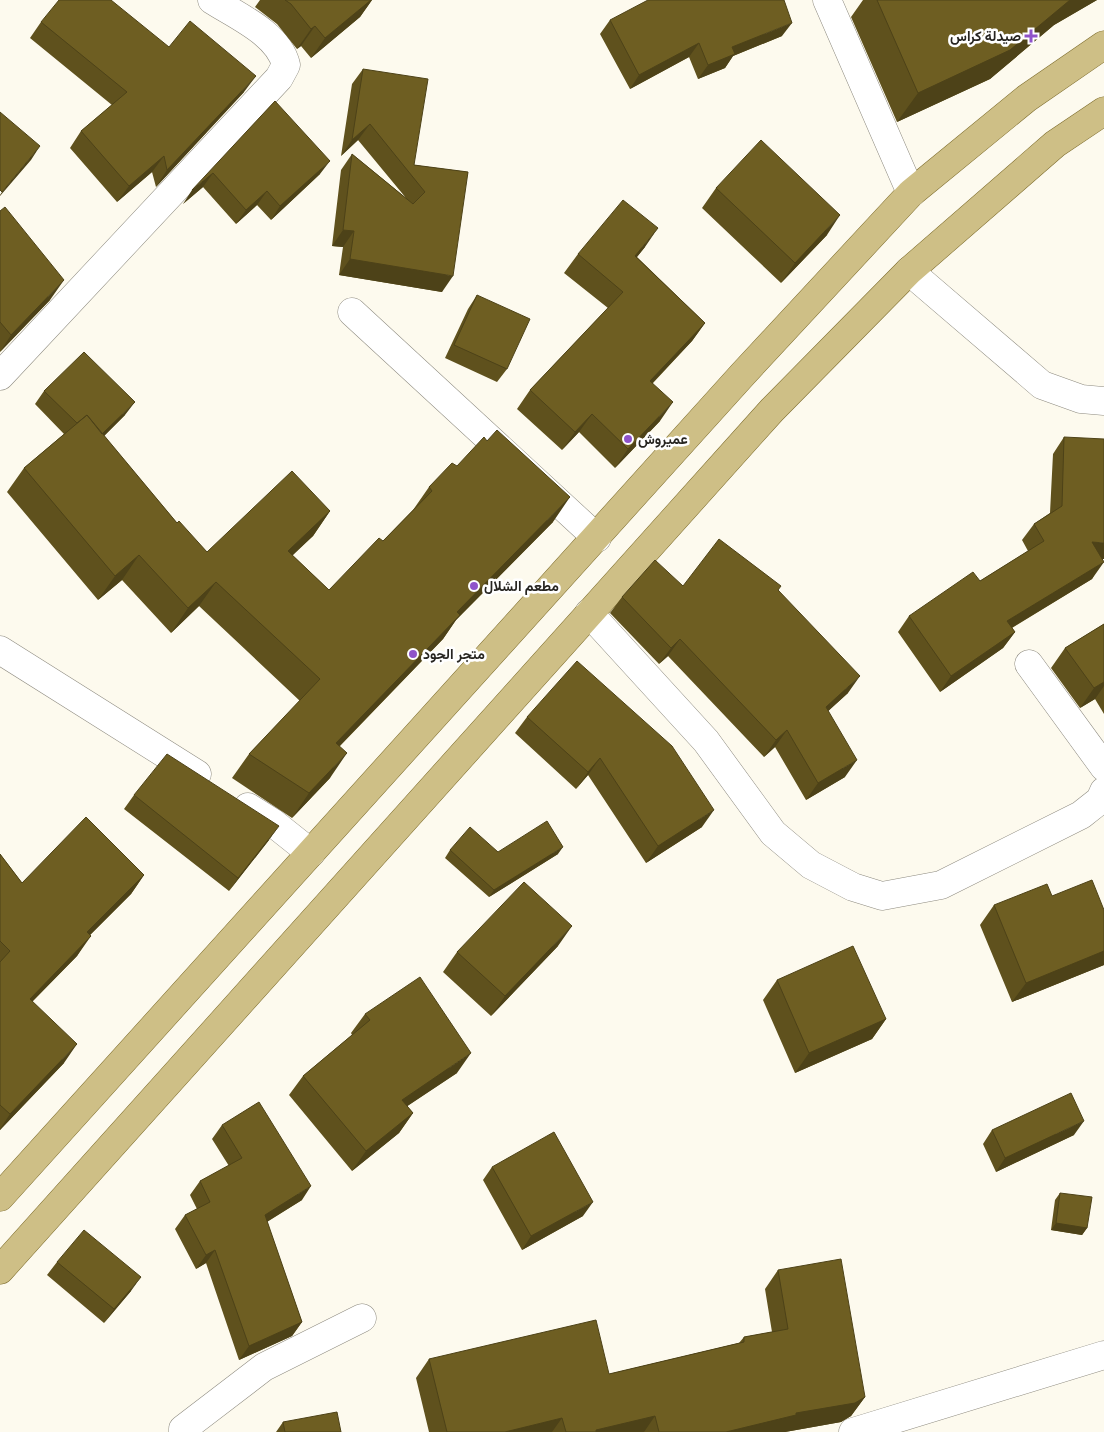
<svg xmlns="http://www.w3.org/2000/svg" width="1104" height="1432" font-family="Figtree,Vazirmatn,sans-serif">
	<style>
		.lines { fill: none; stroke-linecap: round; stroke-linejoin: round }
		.minor-casing { stroke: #8e8b80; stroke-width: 29 }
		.major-casing { stroke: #7e6d2e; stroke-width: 29 }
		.minor { stroke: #fff; stroke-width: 28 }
		.major { stroke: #cebf86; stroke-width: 28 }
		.wall { fill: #5f511d }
		.shaded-wall { fill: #4d4218 }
		.building { fill: #6e5e22; stroke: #4d4218 }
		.poi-dot { fill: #8f53ca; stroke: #fff; stroke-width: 2 }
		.labels { text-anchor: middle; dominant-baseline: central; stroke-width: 5; stroke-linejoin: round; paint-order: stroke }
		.poi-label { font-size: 14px; font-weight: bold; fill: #272521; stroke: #fff; text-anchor: start }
	</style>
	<rect width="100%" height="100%" fill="#fdfaee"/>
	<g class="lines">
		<defs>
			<path id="minor" d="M827,0L911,193
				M909,271L1042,385L1081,399L1104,401
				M352,312L597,538
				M0,376L279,78L286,65C279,34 237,16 212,0
				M589,613L706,741L773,833L811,865L853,887L882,896L941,885L1081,815L1100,800L1104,791
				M0,650L197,774
				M1029,664L1104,767
				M248,807L272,822L311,853
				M183,1432V1429L264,1367L362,1318
				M853,1432L1104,1355"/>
			<path id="major" d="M0,1197L743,374L911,193L1027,98L1104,45
				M0,1270L772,410L909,271L1055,144L1104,111"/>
		</defs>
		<use href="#minor" class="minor-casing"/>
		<use href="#major" class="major-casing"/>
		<use href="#minor" class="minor"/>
		<use href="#major" class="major"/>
	</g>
	<path class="wall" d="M260,0H372L360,17L311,58L301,46L297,49L277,24L255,7Z
		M863,0H1097L1054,25L990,79L897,122L851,17Z
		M610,20L782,36L733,56L725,68L698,79L689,57L630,89L600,34Z
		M41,22L169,47L244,92L156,187L152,172L117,202L70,148L81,131L112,105L30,38Z
		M363,69L414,165L468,172L442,292L339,275L343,247L332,246L341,170L352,154L406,198L358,140L341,156L352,84Z
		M275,101L320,174L271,220L257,205L236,224L203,187L183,204Z
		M716,188L827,235L781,283L702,208Z
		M0,211L50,300L0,352Z
		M645,247L637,257L705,323L692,341L653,383L660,421L615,468L579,432L562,450L517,409L530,390L608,308L564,273L578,254Z
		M477,295L507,369L497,382L445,358L468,309Z
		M44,391L125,415L104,436L177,523L207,552L330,511L313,536L292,555L329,590L383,541L413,510L429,487L553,522L456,620L443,639L340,746L330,778L292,818L232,778L249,754L300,701L199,606L171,633L122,580L98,600L7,492L24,468L64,434L35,404Z
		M1064,437L1102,559L1092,579L1012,628L1015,632L1003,648L940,692L898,632L909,616L980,581L1028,551L1022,540L1034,524L1050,513L1053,454Z
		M683,586L778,590L848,693L828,711L845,777L806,800L775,747L764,757L668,656L659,664L610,613L622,597Z
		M1104,624V714L1095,699L1080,708L1051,668L1065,648Z
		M527,717L672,746L702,827L646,863L588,775L576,789L515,733Z
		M134,795L269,840L229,891L124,809Z
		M450,850L498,852L558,854L489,897L445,858Z
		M0,854L22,883L144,875L131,894L90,935L77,956L32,1002L64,1063L0,1130Z
		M994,905L1104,910V965L1012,1002L980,925Z
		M558,946L491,1016L443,972L457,952Z
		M777,980L886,1019L872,1039L795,1073L763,1000Z
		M365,1014L457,1073L407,1106L413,1113L399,1133L352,1171L289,1095L303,1076L352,1035L351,1033Z
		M222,1125L302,1200L267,1222L302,1322L292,1336L239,1360L206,1263L196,1269L175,1229L185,1215L197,1209L190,1195L200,1181L229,1166L212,1139Z
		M992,1130L1074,1135L996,1172L983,1144Z
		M492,1167L583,1216L522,1250L483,1180Z
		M1060,1193L1087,1228L1082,1235L1051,1230L1055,1200Z
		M57,1262L131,1291L104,1323L47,1275Z
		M778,1270L865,1397L851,1416L841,1422L785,1432H429L416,1378L429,1359L609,1374L739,1343L744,1337L772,1332L765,1289Z
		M283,1422L341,1432H276Z"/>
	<path class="shaded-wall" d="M371,0H372L360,17L311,58L325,38Z
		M1070,0H1097L1054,25L990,79L897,122L918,93Z
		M792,23L782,36L733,56L725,68L698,79L708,65L732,47Z
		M315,26L301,46L297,49L311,29Z
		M699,43L689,57L630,89L639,75Z
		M256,76L244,92L156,187L167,170Z
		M370,124L358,140L341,156L352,140Z
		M40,146L31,160L0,196V195L2,192Z
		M164,156L152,172L117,202L129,186Z
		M330,161L320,174L271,220L280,206Z
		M213,173L203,187L183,204L192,190Z
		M267,191L257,205L236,224L246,210Z
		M840,215L827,235L781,283L795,263Z
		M658,228L645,247L622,275L635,256Z
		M343,230L354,231L343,247L332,246Z
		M350,259L453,276L442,292L339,275Z
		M64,280L50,300L0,352L11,335Z
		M705,323L692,341L637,399L650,381Z
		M135,402L125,415L85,455L95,441Z
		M673,402L660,421L615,468L628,449Z
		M592,414L579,432L562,450L575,432Z
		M570,497L553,522L456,620L443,639L319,767L336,743L457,612Z
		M330,511L313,536L271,576L288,551Z
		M1092,542L1104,543V559H1080Z
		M139,555L122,580L98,600L115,576Z
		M1104,562L1092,579L996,637L1007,621Z
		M216,582L199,606L171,633L188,608Z
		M1015,632L1003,648L940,692L951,676Z
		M680,639L668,656L659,664L671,648Z
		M860,676L848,693L814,724L826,707Z
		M1104,682V686L1095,699L1080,708L1094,688Z
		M787,730L775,747L764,757L776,740Z
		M347,753L330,778L292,818L309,793Z
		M600,758L588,775L576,789L588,772Z
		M857,760L845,777L806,800L818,783Z
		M714,810L702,827L646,863L658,846Z
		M279,826L269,840L229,891L238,878Z
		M563,847L558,854L489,897L494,890Z
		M144,875L131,894L73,952L87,932Z
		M572,926L558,946L491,1016L505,996Z
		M91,936L77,956L16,1018L30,999Z
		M1104,951V965L1012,1002L1026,983Z
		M886,1019L872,1039L795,1073L809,1053Z
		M77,1044L64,1063L0,1130V1129L10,1114Z
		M471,1053L457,1073L388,1119L402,1100Z
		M413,1113L399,1133L352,1171L366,1151Z
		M1084,1121L1074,1135L996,1172L1005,1158Z
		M311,1186L302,1200L255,1229L265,1215Z
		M593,1202L583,1216L522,1250L531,1236Z
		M1056,1223L1087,1228L1082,1235L1051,1230Z
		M215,1250L206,1263L196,1269L206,1255Z
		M141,1277L131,1291L104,1323L114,1309Z
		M302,1322L292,1336L239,1360L249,1346Z
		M865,1397L851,1416L841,1422L785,1432H726L796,1413Z
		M655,1416L644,1432H594L596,1430Z
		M562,1418L552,1432H505Z"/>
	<path class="building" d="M59,0H111L169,47L190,21L256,76L167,170L164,156L129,186L81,131L127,92L41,22Z
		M285,0H371L325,38L315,26L311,29L291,4Z
		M648,0H784L792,23L732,47L735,54L708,65L699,43L639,75L610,20Z
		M877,0H1070L1010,50L918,93Z
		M363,69L428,79L414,165L468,172L453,276L350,259L354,231L343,230L352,154L413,204L425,192L370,124L352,140Z
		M275,101L330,161L280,206L267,191L246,210L213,173L192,190Z
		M0,112L40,146L2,192L0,190Z
		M761,140L840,215L795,263L716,188Z
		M623,200L658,228L635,256L705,323L650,381L673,402L628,449L592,414L575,432L530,390L623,292L578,254Z
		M5,207L64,280L11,335L0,322V211Z
		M477,295L530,319L507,369L454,345Z
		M84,352L135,402L102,434L87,415L77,423L44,391Z
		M87,415L177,523L179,521L207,552L292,471L330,511L288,551L329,590L379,538L383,541L432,491L429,487L452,463L457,466L484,437L487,441L497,430L570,497L457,612L460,615L336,743L347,753L309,793L249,754L320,679L216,582L188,608L139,555L115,576L24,468Z
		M1064,437L1104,439V543L1092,542L1104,562L1007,621L1015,632L951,676L909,616L973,572L980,581L1044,541L1034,524L1062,506Z
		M719,539L781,586L778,590L860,676L826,707L857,760L818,783L787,730L776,740L680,639L671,648L622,597L655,560L683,586Z
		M1104,624V682L1094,688L1065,648Z
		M577,661L672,746L714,810L658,846L600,758L588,772L527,717Z
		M167,754L279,826L238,878L134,795Z
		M86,817L144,875L87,932L91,936L30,999L77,1044L10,1114L0,1105V962L10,951L0,941V854L22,883Z
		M547,821L563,847L494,890L450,850L470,827L498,852Z
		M1092,880L1104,910V951L1026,983L994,905L1047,884L1052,896Z
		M524,882L572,926L505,996L457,952Z
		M853,946L886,1019L809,1053L777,980Z
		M420,977L471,1053L402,1100L413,1113L366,1151L303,1076L370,1020L365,1014Z
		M1071,1093L1084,1121L1005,1158L992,1130Z
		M259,1102L311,1186L265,1215L302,1322L249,1346L215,1250L206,1255L185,1215L210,1202L200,1181L242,1158L222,1125Z
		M554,1132L593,1202L531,1236L492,1167Z
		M1060,1193L1092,1197L1087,1228L1056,1223Z
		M84,1230L141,1277L114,1309L57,1262Z
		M841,1259L865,1397L855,1403L796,1413V1415L726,1432H659L655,1416L596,1430V1432H566L562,1418L505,1432H447L429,1359L596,1320L609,1374L744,1342V1337L788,1329L778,1270Z
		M337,1412L341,1432H285L283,1422Z"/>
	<g class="poi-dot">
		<path d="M1028.5 28.5h5v5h5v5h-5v5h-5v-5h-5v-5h5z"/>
		<circle cx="628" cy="439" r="5"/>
		<circle cx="474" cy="586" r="5"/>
		<circle cx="413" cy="654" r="5"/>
	</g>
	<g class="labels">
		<g class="poi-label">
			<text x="1021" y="36" text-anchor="end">صيدلة كراس</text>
			<text x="638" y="439">عميروش</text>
			<text x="484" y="586">مطعم الشلال</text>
			<text x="423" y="654">متجر الجود</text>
		</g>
	</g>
</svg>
